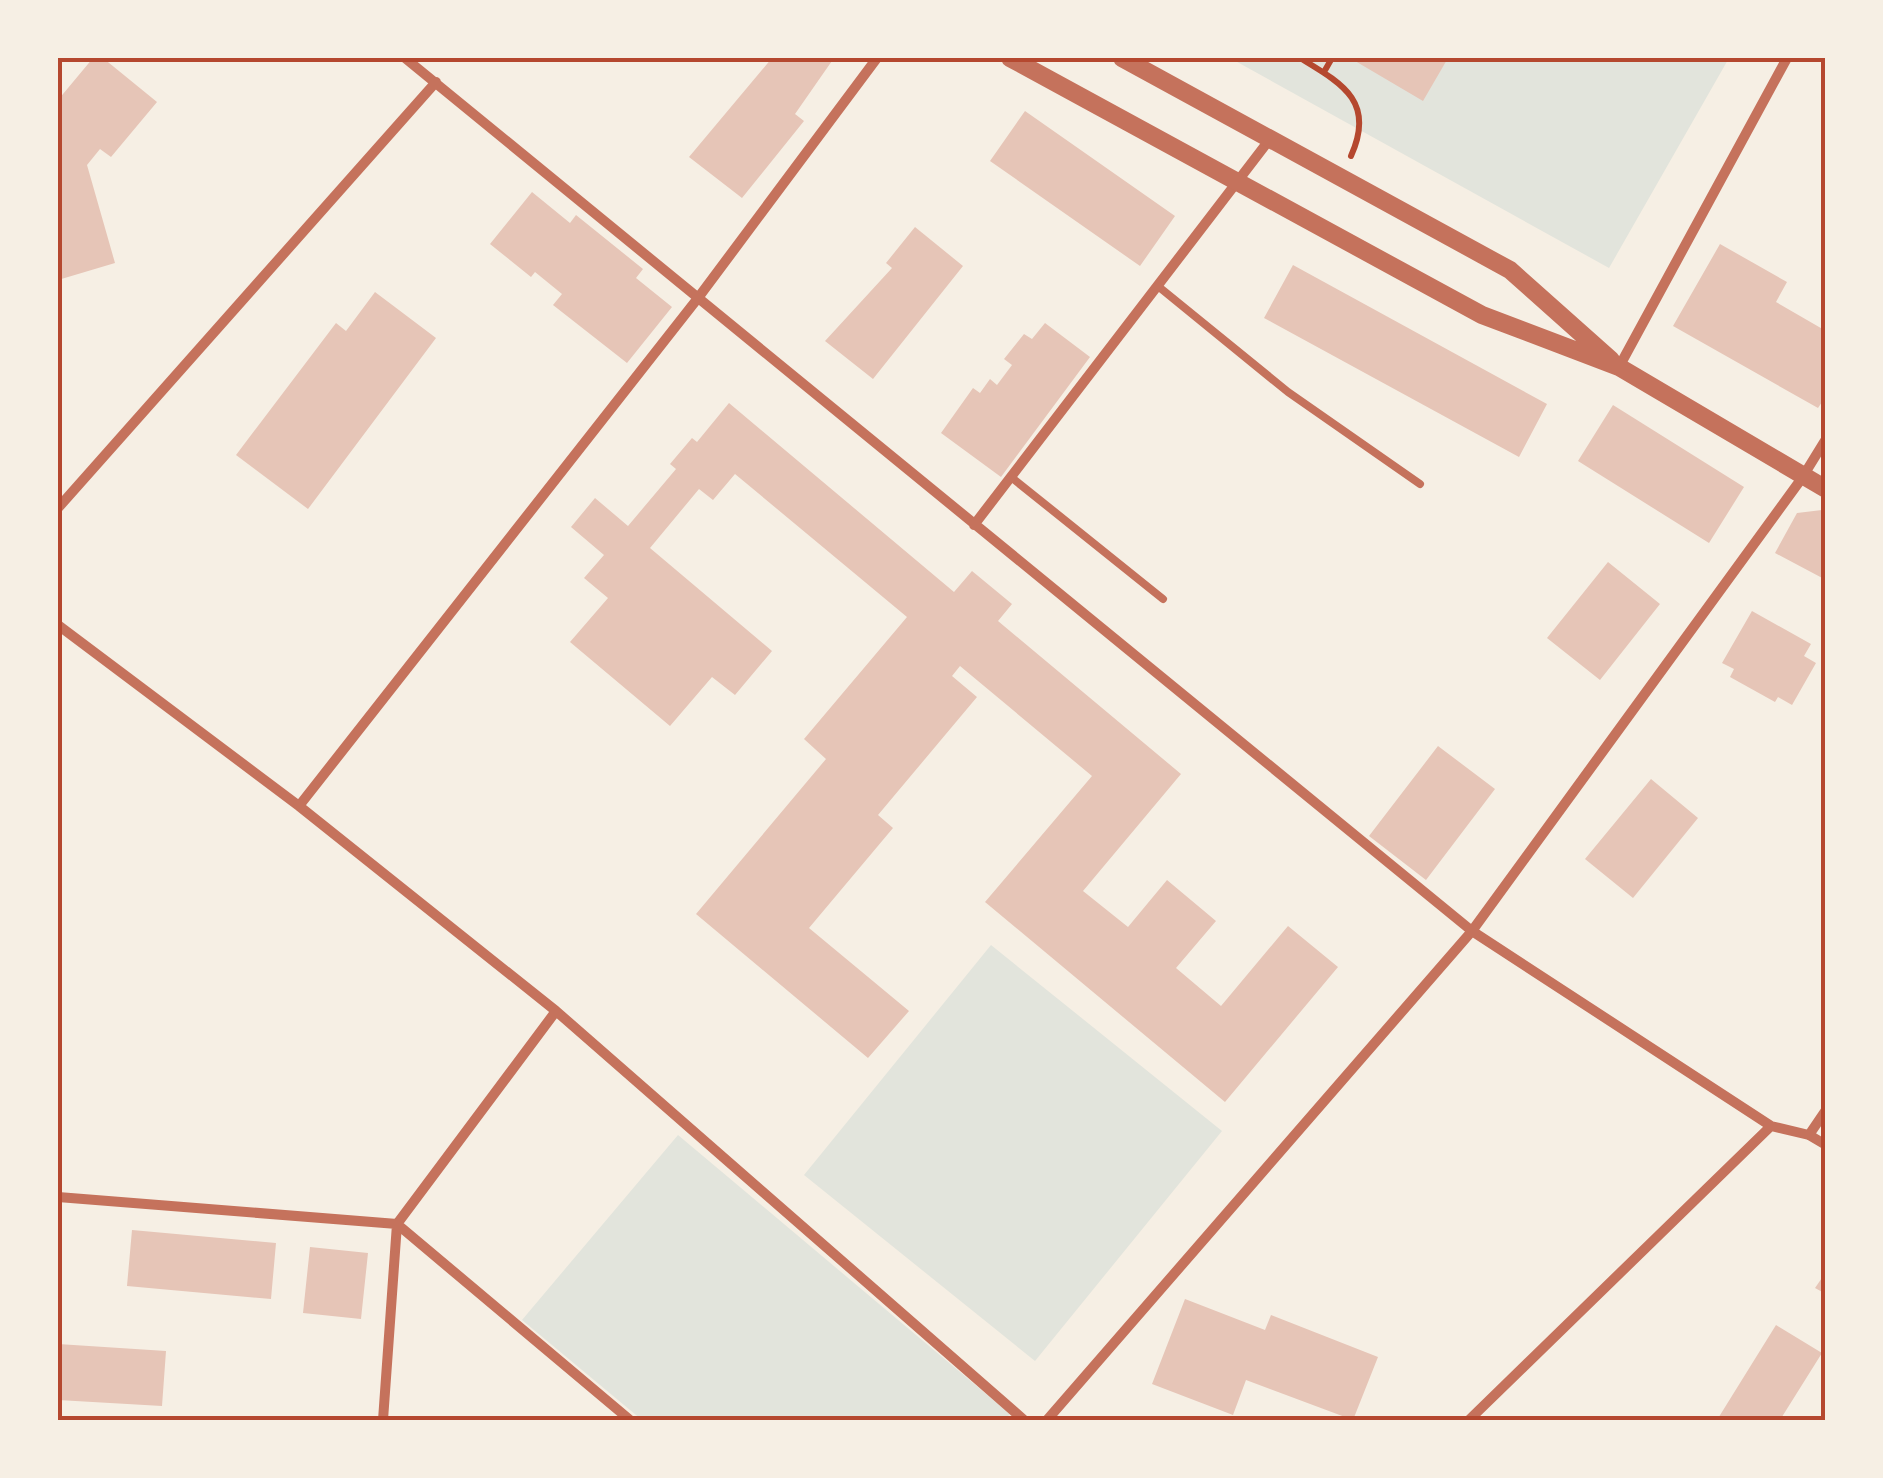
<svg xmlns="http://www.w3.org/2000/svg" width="1883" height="1478" font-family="'Noto Sans',sans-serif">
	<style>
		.green { fill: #e2e4dc }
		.building { fill: #e6c5b7 }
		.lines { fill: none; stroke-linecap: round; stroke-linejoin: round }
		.path { stroke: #b5482f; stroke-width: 6 }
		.service { stroke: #c5725c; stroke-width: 8 }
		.minor { stroke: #c5725c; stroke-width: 10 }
		.tertiary { stroke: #c5725c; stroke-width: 18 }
		.neatline { fill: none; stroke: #b5482f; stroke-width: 4 }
	</style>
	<rect width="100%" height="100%" fill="#f6efe4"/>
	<path class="green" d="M1230,58H1729L1609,268Z
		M991,945L1222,1131L1035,1361L804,1175Z
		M678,1135L1010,1414L1004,1420H642L522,1320Z"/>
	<path class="building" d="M93,58H103L157,102L111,157L100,149L87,165L115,263L58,280V100Z
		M772,58H834L795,114L804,121L742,198L689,157Z
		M1350,58H1448L1423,101Z
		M1025,111L1175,216L1140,266L990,161Z
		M532,192L570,223L576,215L643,269L636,278L672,307L627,363L553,305L562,294L535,272L531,277L490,244Z
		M915,227L963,266L873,379L825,341L892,268L886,263Z
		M1720,244L1787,282L1776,302L1826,331V396L1818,408L1673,326Z
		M1293,265L1547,404L1519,457L1264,318Z
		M375,292L436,338L308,509L236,455L336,323L346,331Z
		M1045,323L1090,357L1001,477L941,433L973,388L980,393L990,379L997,385L1012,365L1004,359L1024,334L1032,339Z
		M729,403L954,592L972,571L1012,604L998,621L1181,774L1083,891L1128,927L1167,880L1216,921L1176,968L1221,1006L1288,926L1338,967L1225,1102L985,902L1092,776L960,666L952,676L977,697L878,815L893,828L809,928L909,1011L868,1058L696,914L826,759L804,739L907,617L735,474L713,500L699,489L650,548L772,651L735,695L712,677L670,726L570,642L608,598L584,578L604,555L571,527L595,498L628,526L676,469L670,464L692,438L697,442Z
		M1613,405L1744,487L1709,543L1578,461Z
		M1822,510L1826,513V580L1775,553L1797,513Z
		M1608,562L1660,604L1600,680L1547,638Z
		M1752,611L1811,644L1804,656L1816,663L1792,705L1778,697L1775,702L1730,677L1734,669L1722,663Z
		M1438,746L1495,789L1426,880L1369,836Z
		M1651,779L1698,818L1633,898L1585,859Z
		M132,1230L276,1243L271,1299L127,1286Z
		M310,1247L368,1253L361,1319L303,1313Z
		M1826,1272V1294L1815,1288Z
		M1185,1299L1265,1330L1271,1315L1378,1357L1353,1420L1246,1380L1233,1415L1152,1384Z
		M1776,1325L1822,1353L1780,1420H1717Z
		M58,1344L166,1351L162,1406L58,1400Z"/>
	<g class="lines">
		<path class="path" d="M1300,58C1341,83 1376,101 1351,156
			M1324,72L1332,58"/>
		<path class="service" d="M1159,287L1288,392L1420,484
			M1011,477L1163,599"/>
		<path class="minor" d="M405,58L1472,931L1771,1126L1809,1135L1826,1145
			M1619,367L1787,58
			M58,508L436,82
			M974,525L1270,139
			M58,625L299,806L556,1011L1024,1420
			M299,806L698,298L877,58
			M1809,1135L1826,1110
			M58,1197L397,1224L630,1420
			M383,1420L397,1224L556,1011
			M1047,1420L1472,931L1802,478L1826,439
			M1469,1420L1771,1126"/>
		<path class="tertiary" d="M1010,58L1482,315L1619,367L1826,489
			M1122,58L1510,270L1611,360"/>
	</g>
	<rect width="1883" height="1478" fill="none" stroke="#f6efe4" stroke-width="120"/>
	<rect x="60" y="60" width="1763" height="1358" class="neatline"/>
</svg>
